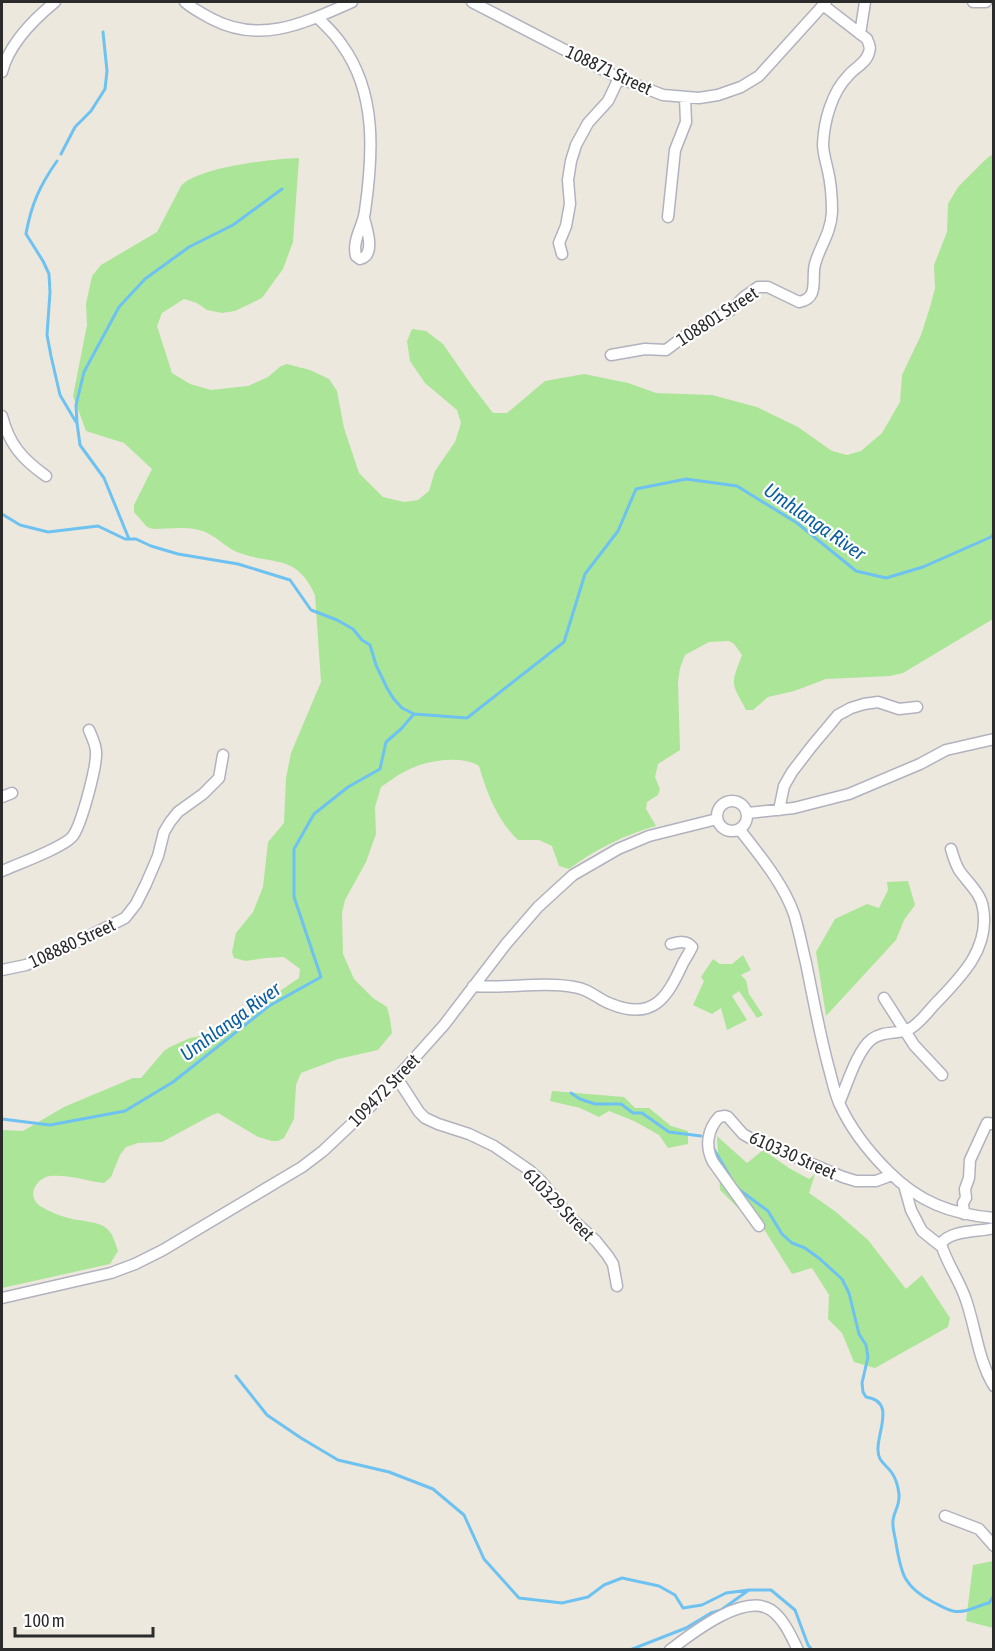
<svg xmlns="http://www.w3.org/2000/svg" width="995" height="1651" font-family="'Asap Condensed',sans-serif">
	<style>
		.green { fill: #abe598 }
		.lines { fill: none; stroke-linecap: round; stroke-linejoin: round }
		.stream { stroke: #6ec2f1; stroke-width: 3 }
		.minor-casing { stroke: #b1b2bf; stroke-width: 13 }
		.minor { stroke: #fff; stroke-width: 10 }
		.labels { text-anchor: middle; dominant-baseline: central; stroke-width: 4.5; stroke-linejoin: round; paint-order: stroke }
		.street-label { font-size: 18px; fill: #2b2b2b; stroke: #fff }
		.water-label { font-size: 20px; font-style: italic; fill: #0b5e9f; stroke: #fff }
	</style>
	<rect width="100%" height="100%" fill="#ede8dd"/>
	<path class="green" d="M993,154V619L903,673L890,676L826,679L794,691L768,697L753,710H746C730,681 731,685 742,655L734,644L729,641L709,642L685,655L680,668L678,682L680,750L658,764L655,777L660,789L658,795L647,802L646,809L656,826C624,835 596,849 569,869L559,866L552,846L539,840H518C497,820 487,793 479,766C462,755 428,760 410,769C400,773 390,781 381,787L375,807L376,834L366,862L345,900L342,913L343,954L354,979L373,998L387,1007L390,1019L392,1033L378,1050L338,1059L301,1073L296,1085L294,1119L284,1138L278,1141H272L258,1137L218,1113L212,1115L162,1142L138,1143L126,1147L120,1155L111,1177L104,1183C86,1181 69,1174 50,1176C36,1178 26,1196 40,1206C47,1210 57,1215 65,1217C76,1221 97,1221 105,1227C113,1233 115,1242 118,1251L110,1264L2,1288V1130L23,1131L64,1107L133,1078H141L164,1051L170,1047L190,1038L231,1030L259,1005L299,978L300,969L284,957L265,958L246,961L234,958L232,952L236,933L253,912L263,887L268,842L284,823L286,778L291,753L321,682L315,595C296,552 272,566 237,552C227,548 219,539 209,534C193,525 171,529 153,529L147,527L134,512V505L152,469L124,443L86,431L73,396L87,325L86,304L92,276L101,265L157,232L181,186C198,167 272,159 299,158L293,242L283,269L262,298L235,311L222,313L207,310L197,303L184,299L162,313L157,326L172,373L190,384L211,390L248,386L268,377L281,366L287,364L310,370L329,379L337,391L344,428L359,473L383,497L404,502L418,500L429,491L435,471L455,442L461,423L457,410L425,383L410,361L407,341L412,329L426,331L443,344L473,387L493,413H507L545,381L584,374L628,383L656,393L712,395L757,407L798,427L832,451L847,455L861,451L882,433L900,402L902,375L921,335L930,307L935,288L934,265L947,232L948,204L958,187L986,159Z
		M908,881L915,905L904,920L896,940L826,1016L816,952L835,919L867,904L879,908L888,890L887,882Z
		M743,955L751,970L741,975L746,980L749,994L763,1015L757,1018L739,991L732,996L747,1020L727,1030L721,1008L712,1014L693,1005L704,981L701,977L713,959L720,964H732Z
		M552,1091L624,1097L635,1108H649L671,1126L688,1131V1144L668,1148L659,1135L634,1121L609,1111L599,1117L580,1108L550,1101Z
		M717,1136L747,1163L763,1150L789,1168L809,1179L815,1174L809,1193L836,1212L868,1240L906,1289L922,1275L950,1318L948,1327L875,1368L854,1362L842,1333L828,1319L829,1295L812,1268L792,1274L762,1226L748,1218L720,1190Z
		M993,1561H994L993,1628L966,1621L973,1565Z"/>
	<g class="lines">
		<path class="stream" d="M61,154L75,127L91,111L105,89L107,71L103,32
			M57,161C40,185 31,205 26,234L43,261L49,274L50,292L47,335L51,356L60,395L76,422
			M2,514L20,525L48,532L98,526L125,539H136L151,546L178,554L238,564L290,580L311,610L337,620L353,629L362,640L370,645L376,665L387,688L393,698L402,708L414,714
			M129,539L104,478L80,445L77,423L76,405L84,372L119,307L145,279L189,247L233,225L282,189
			M571,1093L580,1099L595,1104H621L633,1113H642L669,1132L701,1136
			M2,1119L50,1125L125,1111L173,1082L269,1006L321,977L294,897V849L314,814L348,787L380,769L386,742L401,729L414,714L467,718L564,642L585,574L618,531L636,489L686,479L737,486L797,523L856,571L886,578L923,567L991,537L994,533
			M712,1146L732,1180
			M737,1188L768,1211L782,1234L792,1243L805,1248L820,1259L842,1279L849,1293L859,1334L866,1345L868,1357L862,1383L863,1392L866,1397C896,1401 877,1432 878,1450C878,1462 886,1464 892,1473C896,1479 898,1486 899,1494C900,1506 894,1511 893,1520C892,1528 895,1536 896,1543C901,1574 904,1587 933,1602C939,1605 947,1610 953,1611C965,1614 978,1605 989,1603L994,1595
			M236,1376L267,1415L301,1438L338,1460L389,1472L433,1489L464,1515L484,1559L519,1598L562,1603L588,1597L604,1585L622,1578L659,1586L675,1595L683,1608L702,1605L726,1593L749,1590
			M630,1650L686,1628L711,1613L721,1610L749,1590H771L795,1610L808,1645L812,1650"/>
		<defs>
			<path id="minor" d="M185,2C193,9 203,14 212,19C262,45 306,22 352,2
				M472,2L619,78L663,95L699,98L718,95L741,87L759,76L826,2
				M973,2H986
				M317,17C326,26 335,34 342,45C377,93 373,155 365,211C363,227 352,239 356,256L360,259C376,255 367,230 364,218
				M860,34L865,2
				M2,72C9,44 33,20 55,2
				M668,217L675,150L686,122L685,98
				M562,254L559,243L566,226L570,204L568,180L571,161L576,145L588,123L608,101L619,78
				M611,355L645,349L666,350L690,332L731,310L744,297L758,287H768L799,302C820,298 811,279 815,264C820,246 831,233 832,212C832,199 831,184 828,171C826,162 823,153 823,144C824,121 832,92 848,76C854,68 867,63 869,52C871,48 869,44 867,39L823,5
				M2,416C9,444 22,459 46,476
				M2,797L12,793
				M717 816a15 15 0 1 1 30 0a15 15 0 1 1-30 0Z
				M779,810L784,786L792,772L812,746L838,715L851,708L864,704L878,702L899,709L917,707
				M748,813L794,808L849,794L920,764L946,750L994,739
				M740,830C760,856 783,883 794,914C799,930 802,947 806,963C813,997 819,1031 828,1065C832,1079 834,1092 840,1105C851,1129 869,1152 888,1171C919,1202 950,1214 994,1218
				M2,871C18,864 62,848 72,837C81,827 97,766 96,752C96,745 92,737 89,730
				M2,970L26,965L59,951L125,918L136,904L146,884L158,856L164,832L170,822L178,812L203,794L219,778L223,755
				M473,986C506,989 542,981 574,987C590,989 597,999 611,1004C653,1021 667,998 683,963C686,958 689,953 692,947C687,940 679,942 671,944
				M884,998L914,1045L942,1075
				M397,1078L419,1112L425,1118L438,1124L469,1134L494,1146L529,1170L541,1181L571,1218L596,1241L608,1256L613,1264L617,1286
				M839,1103C847,1085 857,1050 872,1039C884,1030 900,1035 911,1028C921,1022 929,1010 937,1002C962,976 990,948 983,908C981,893 967,882 959,870C955,863 953,856 951,849
				M904,1185L911,1210L922,1231L942,1247
				M964,1214L963,1203L966,1198L965,1189L969,1178L970,1160L987,1123L994,1124
				M759,1226L713,1162C705,1147 707,1130 719,1117L725,1116L728,1117L743,1134L750,1138L843,1177L856,1181H876L892,1175
				M994,1228C978,1232 949,1230 941,1244C947,1264 960,1281 966,1300C976,1329 978,1360 994,1386
				M2,1298L111,1273L135,1264L163,1250L302,1167L323,1151L376,1101L444,1025L506,944L538,907L573,875L618,849L649,836L717,819
				M945,1516L979,1529L994,1546
				M670,1650C691,1634 744,1592 771,1610C784,1619 791,1636 798,1650"/>
		</defs>
		<use href="#minor" class="minor-casing"/>
		<use href="#minor" class="minor"/>
	</g>
	<g class="labels">
		<g class="street-label">
			<text transform="translate(609 70) rotate(25)">108871 Street</text>
			<text transform="translate(717 316) rotate(-33)">108801 Street</text>
			<text transform="translate(72 943) rotate(-25)">108880 Street</text>
			<text transform="translate(384 1090) rotate(-46)">109472 Street</text>
			<text transform="translate(793 1155) rotate(24)">610330 Street</text>
			<text transform="translate(559 1204) rotate(46)">610329 Street</text>
		</g>
		<g class="water-label">
			<text transform="translate(815 521) rotate(35)">Umhlanga River</text>
			<text transform="translate(230 1021) rotate(-36)">Umhlanga River</text>
		</g>
	</g>
	<rect width="995" height="1651" fill="none" stroke="#2b2b2b" stroke-width="6"/>
	<path d="M15 1627v9h138v-9" fill="none" stroke="#2b2b2b" stroke-width="3"/>
	<text x="24" y="1627" font-size="18" fill="#2b2b2b" stroke="#ffffff" stroke-width="4.5" paint-order="stroke">100 m</text>
</svg>
